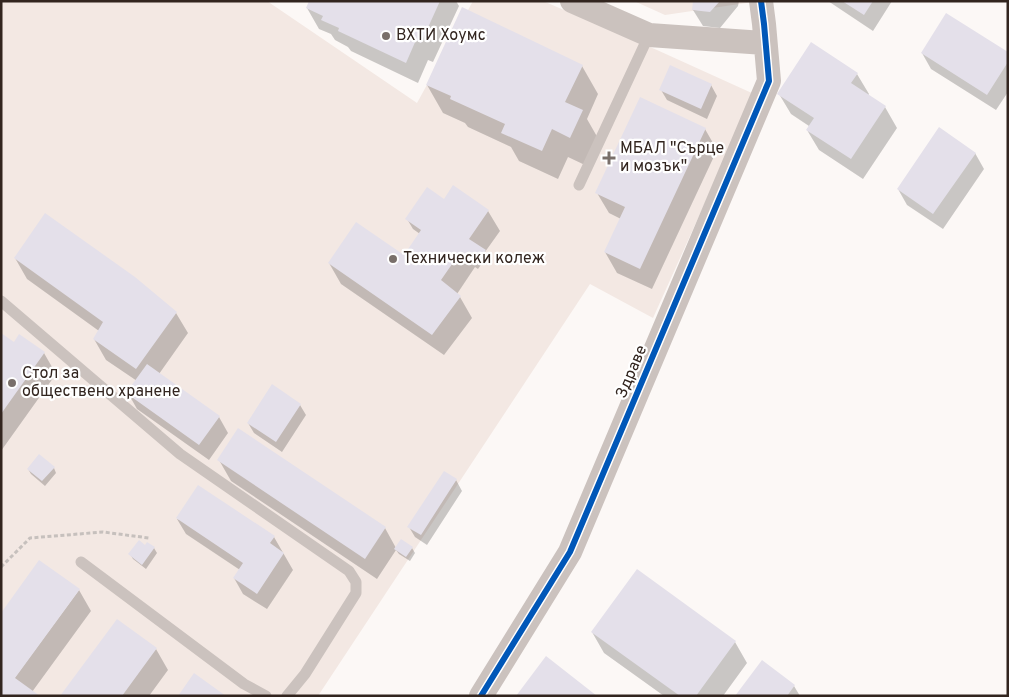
<svg xmlns="http://www.w3.org/2000/svg" width="1009" height="697" font-family="Overpass,sans-serif">
	<style>
		.built { fill: #f3e8e3 }
		.shadow { fill: #0003 }
		.building { fill: #e4e0ea }
		.lines { fill: none; stroke-linecap: round; stroke-linejoin: round }
		.path { stroke: #c6c0bd; stroke-width: 3; stroke-dasharray: 4 2.5; stroke-linecap: butt }
		.service { stroke: #cbc2be; stroke-width: 11 }
		.minor { stroke: #cbc2be; stroke-width: 24 }
		.cycleway-casing { stroke: #fff; stroke-width: 9 }
		.cycleway { stroke: #0057b8; stroke-width: 6 }
		.poi-dot { fill: #796f6a; stroke: #fff; stroke-width: 2 }
		.labels { text-anchor: middle; dominant-baseline: central; stroke-width: 4.5; stroke-linejoin: round; paint-order: stroke }
		.poi-label { font-size: 16px; fill: #32251f; stroke: #fff; text-anchor: start }
		.street-label { font-size: 16px; fill: #32251f; stroke: #fff }
	</style>
	<rect width="100%" height="100%" fill="#fcf8f6"/>
	<path class="built" d="M1,1H267L417,103L473,1H543L657,50L754,94L653,318L590,284L318,696H1Z
		M634,1H760L665,15Z"/>
	<path class="shadow" d="M392,1H456L459,6L433,62L428,60L418,83L351,51L348,47L335,40L331,34L319,29L307,8Z
		M694,1H739L738,6L720,28L703,26L693,10Z
		M828,1H892L873,31Z
		M922,53L1008,54V92L996,110L931,69Z
		M582,66L598,94L587,119L599,140L587,166L568,157L558,179L519,161L511,147L468,127L465,123L443,113L427,85Z
		M857,74L869,94L868,96L885,107L897,128L863,179L819,150L807,130L809,126L791,114L779,94Z
		M711,85L717,96L707,119L667,100L661,90Z
		M705,129L717,150L652,289L617,273L605,252L621,219L609,213L597,193Z
		M975,153L984,169L943,229L907,205L898,189Z
		M444,200L488,211L500,231L485,252L487,256L478,269L475,267L457,294L460,297L472,318L444,355L341,284L329,263L404,257L420,234L413,229L407,219Z
		M15,258L176,313L188,333L159,374L219,417L228,433L209,460L137,409L128,393L137,381L106,360L94,339L99,331L27,279Z
		M1,335L14,344L44,353L56,374L1,451Z
		M300,405L306,415L282,452L254,433L248,423Z
		M219,460L385,528L396,548L402,541L412,548L415,553L410,561L399,554L396,550L377,579L231,481Z
		M54,468L56,473L45,486L31,474L28,469Z
		M456,480L462,491L427,545L415,537L409,527Z
		M177,519L274,537L293,570L267,609L243,594L234,578L240,570L186,534Z
		M147,544L154,548L157,553L146,569L133,559L130,554L146,547Z
		M79,590L91,611L32,692L1,696Z
		M592,632L735,642L747,663L723,696H664L604,653Z
		M156,649L168,670L149,696H62Z
		M794,686L800,696H737Z"/>
	<path class="building" d="M309,1H440L421,43L416,40L406,63L338,31L339,28L321,20L323,16L306,8Z
		M693,1H720L710,12L692,10Z
		M842,1H873L864,15Z
		M462,7L583,65L565,102L583,110L570,138L552,129L542,151L501,133L505,124L450,99L451,96L426,85Z
		M946,13L1008,52V62L987,95L921,53Z
		M811,42L858,73L851,83L886,106L851,159L806,130L814,118L777,94Z
		M670,65L712,84L701,109L659,90Z
		M640,97L706,128L640,269L604,252L625,207L595,193Z
		M939,127L976,153L933,214L897,189Z
		M453,185L489,210L469,239L486,250L475,265L459,254L441,280L461,296L432,335L328,263L356,222L404,255L421,230L405,219L427,187L444,199Z
		M45,213L135,277L177,312L136,369L93,339L103,322L14,258Z
		M1,333L14,342L19,334L45,352L1,414Z
		M147,364L220,416L199,445L126,393Z
		M272,384L301,404L276,442L247,423Z
		M238,428L386,527L365,559L217,460Z
		M39,454L55,467L42,481L27,469Z
		M444,471L457,479L421,535L407,527Z
		M198,485L275,536L270,543L284,553L257,594L233,578L243,563L176,518Z
		M401,539L413,547L406,557L394,549Z
		M139,540L145,545L147,542L155,547L142,565L128,554Z
		M39,560L80,589L15,678L40,696H1V613Z
		M637,569L736,641L696,696H680L591,632Z
		M117,619L157,648L122,696H60Z
		M546,656L597,696H516Z
		M762,660L795,685L787,696H735Z
		M194,673L226,696H178Z"/>
	<g class="lines">
		<path class="path" d="M1,567L30,538L103,532L149,538"/>
		<path class="service" d="M579,185L649,35
			M1,301L180,454L349,571L356,582V593L305,674L287,696
			M81,562L244,684L266,696"/>
		<path class="minor" d="M572,1L649,35L765,43
			M481,696L570,552L769,81L764,24L761,1"/>
		<defs>
			<path id="cycleway" d="M481,696L570,552L769,81L764,24L761,1"/>
		</defs>
		<use href="#cycleway" class="cycleway-casing"/>
		<use href="#cycleway" class="cycleway"/>
	</g>
	<g class="poi-dot">
		<circle cx="386" cy="36" r="5"/>
		<path d="M606.5 150.5h5v5h5v5h-5v5h-5v-5h-5v-5h5z"/>
		<circle cx="393" cy="259" r="5"/>
		<circle cx="12" cy="383" r="5"/>
	</g>
	<g class="labels">
		<g class="poi-label">
			<text x="396" y="36">ВХТИ Хоумс</text>
			<text x="620" y="149">МБАЛ "Сърце<tspan x="620" dy="18">и мозък"</tspan></text>
			<text x="403" y="259">Технически колеж</text>
			<text x="22" y="374">Стол за<tspan x="22" dy="18">обществено хранене</tspan></text>
		</g>
		<g class="street-label">
			<text transform="translate(632 372) rotate(-67)">Здраве</text>
		</g>
	</g>
	<rect width="1009" height="697" fill="none" stroke="#32251f" stroke-width="5"/>
</svg>
